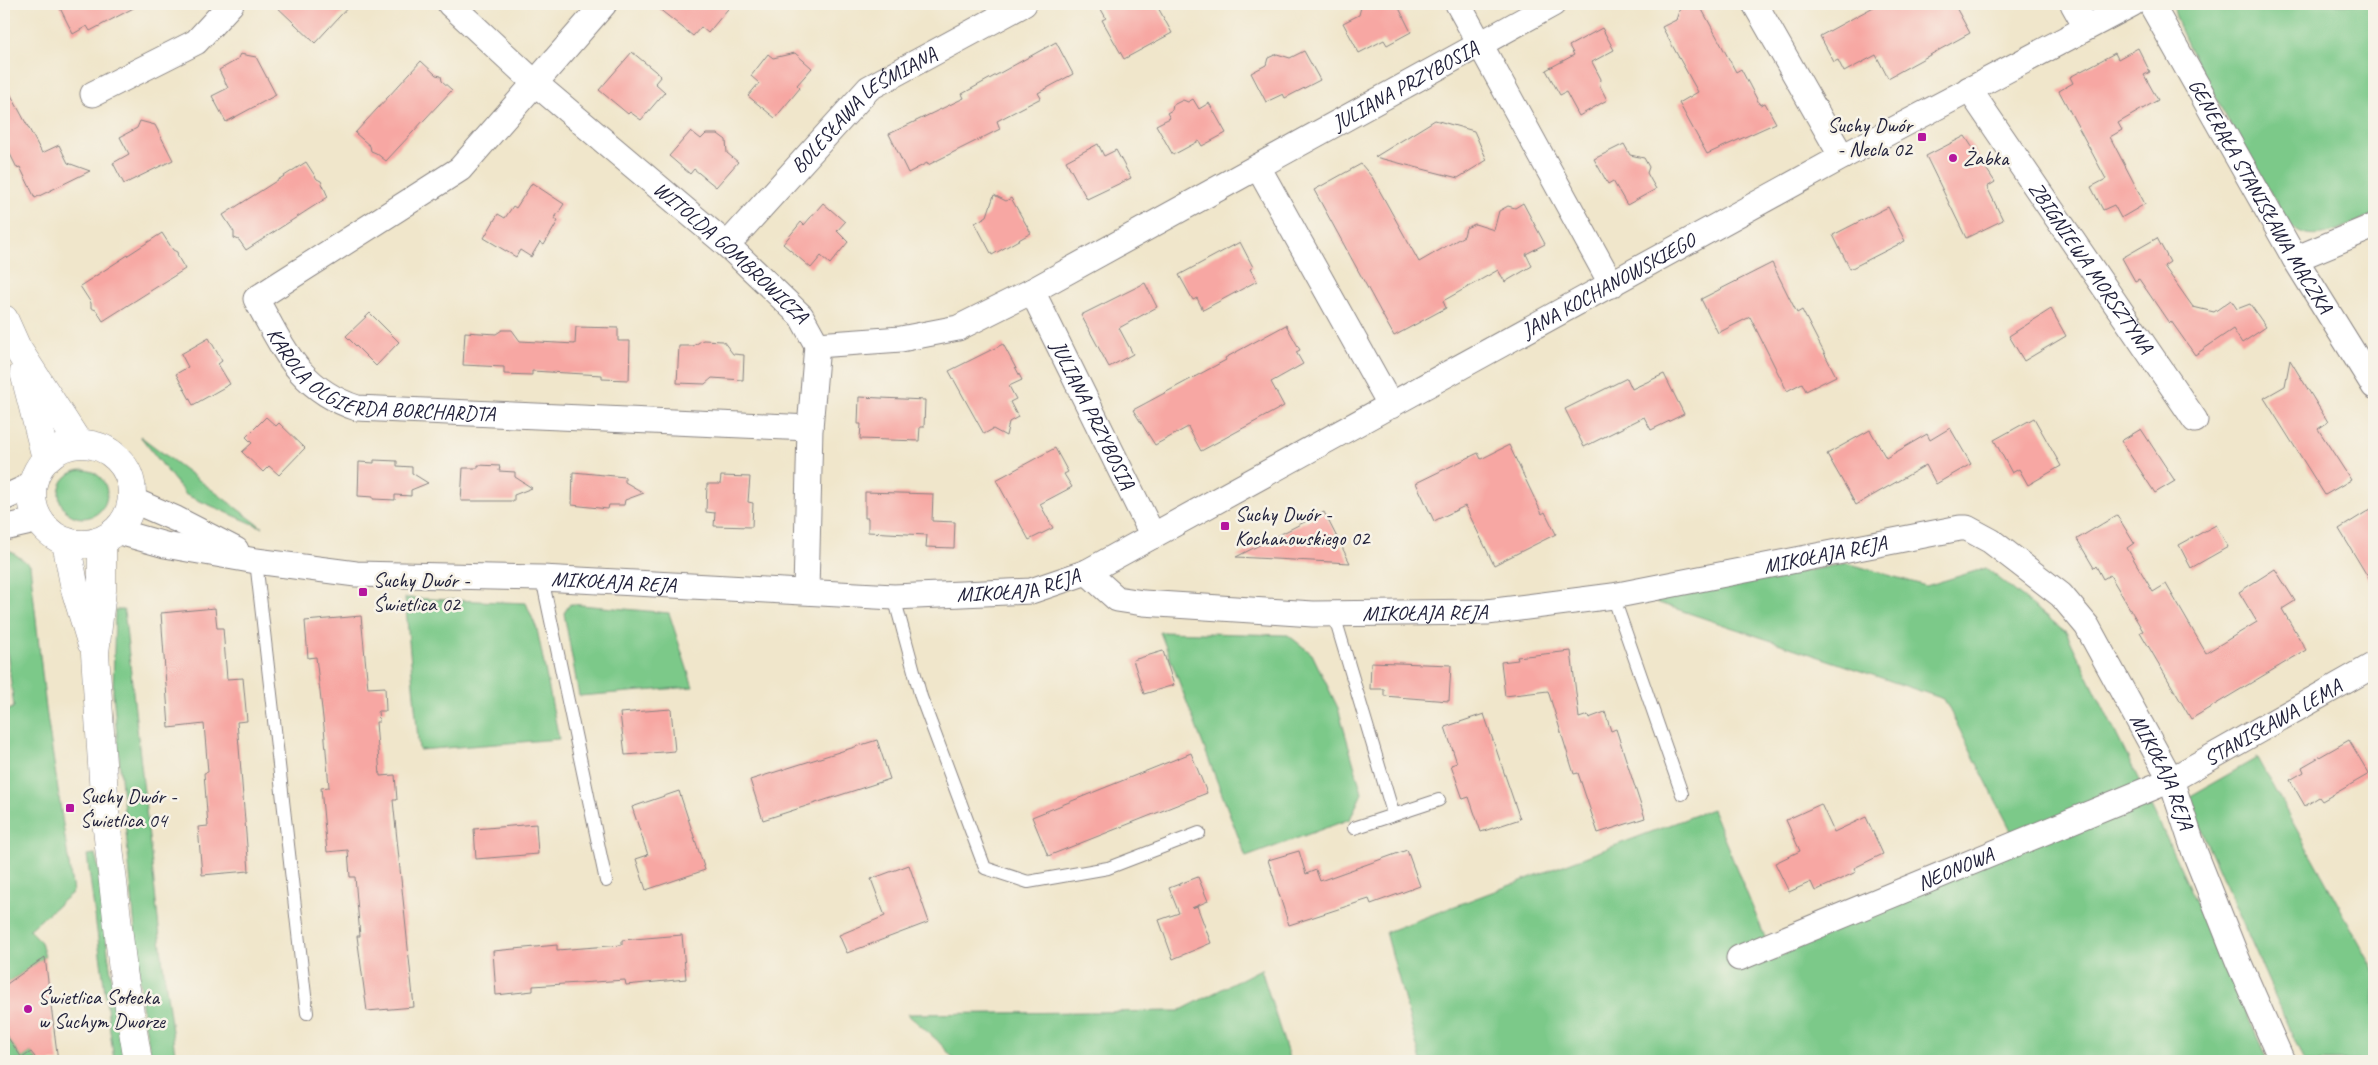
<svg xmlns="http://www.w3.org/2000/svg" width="2378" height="1065" font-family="Caveat,sans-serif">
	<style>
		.green { fill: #7bc989; stroke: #4e7662 }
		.building { fill: #f7a7a3 }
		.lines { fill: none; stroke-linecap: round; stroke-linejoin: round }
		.service-casing { stroke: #898483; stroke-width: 14 }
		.minor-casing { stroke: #898483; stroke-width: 27 }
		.tertiary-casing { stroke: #898483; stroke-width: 29 }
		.service { stroke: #fff; stroke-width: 12 }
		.minor { stroke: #fff; stroke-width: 25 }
		.tertiary { stroke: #fff; stroke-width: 28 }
		.poi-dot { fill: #b5179e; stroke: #f7f3e8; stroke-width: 2 }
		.labels { text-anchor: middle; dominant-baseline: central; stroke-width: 5; stroke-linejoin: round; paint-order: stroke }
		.street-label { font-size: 21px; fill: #22223b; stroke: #f7f3e8 }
		.poi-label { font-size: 21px; fill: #22223b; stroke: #f7f3e8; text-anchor: start }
	</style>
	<rect width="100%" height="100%" fill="#f7f3e8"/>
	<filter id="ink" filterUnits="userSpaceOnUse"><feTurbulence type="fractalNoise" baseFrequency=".02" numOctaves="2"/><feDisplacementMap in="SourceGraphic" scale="10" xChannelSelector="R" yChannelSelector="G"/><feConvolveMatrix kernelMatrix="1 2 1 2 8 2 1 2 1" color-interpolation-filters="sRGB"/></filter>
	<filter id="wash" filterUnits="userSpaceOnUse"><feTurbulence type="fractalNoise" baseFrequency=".0096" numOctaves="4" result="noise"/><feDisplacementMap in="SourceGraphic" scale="20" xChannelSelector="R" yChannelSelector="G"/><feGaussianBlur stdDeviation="1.12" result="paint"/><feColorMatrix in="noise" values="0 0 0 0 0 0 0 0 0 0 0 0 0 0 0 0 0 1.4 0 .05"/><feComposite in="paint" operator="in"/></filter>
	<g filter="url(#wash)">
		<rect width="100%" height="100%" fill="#f0e6cb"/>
		<path class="green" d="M2174,4H2374V214C2350,224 2312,248 2290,225C2272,195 2168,25 2174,4Z
			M140,436L263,528L186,495Z
			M59 494a24 24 0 1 1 48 0a24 24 0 1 1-48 0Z
			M5,547L30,565L46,709L73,892L29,930L41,942L45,957L4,986V713L14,707L4,626V548Z
			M1847,563L1926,586L1986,568L2066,632L2156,815L2268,1061H1421L1386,932L1712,809L1774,959L2018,844L1944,699L1653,601Z
			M405,598L526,603L537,629L559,739L419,750Z
			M570,604L669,613L693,687L579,696L564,613Z
			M115,610H124L163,965L176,1061H152L143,1015L113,692Z
			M1160,632L1288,635L1312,654L1338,708L1362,793L1350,819L1246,857Z
			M2257,758L2374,969V1061H2304L2187,798Z
			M95,854L99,870L108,953L124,1061H114L87,855Z
			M1261,969L1290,1061H956L937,1040L907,1014L1179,1011Z
			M4,1032L22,1058L31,1052L38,1061H4Z"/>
		<g id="blocks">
			<path class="building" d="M58,4H141L90,31L87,26L73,34Z
				M274,4H351L315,43Z
				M653,4H732L708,33L701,27L693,36Z
				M1098,4H1156L1172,33L1124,59L1102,20L1106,18Z
				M1369,4H1397L1411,32L1387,45L1384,40L1359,53L1343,23L1359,15L1361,7Z
				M1690,4H1699L1736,72L1741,69L1760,105L1765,103L1776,123L1707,154L1679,103L1698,92L1662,27L1676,20L1680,8Z
				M1879,4H1954L1970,33L1888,78L1876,55L1844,72L1838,60L1834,62L1820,36Z
				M1602,28L1614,50L1592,62L1601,79L1600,86L1607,100L1579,116L1566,92L1560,95L1546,70L1574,55L1569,46Z
				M1056,42L1073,74L1038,93L1041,98L997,121L1000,129L928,165L927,163L908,173L889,134L964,98L962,94Z
				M2138,48L2150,72L2144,75L2158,100L2118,123L2122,130L2110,137L2145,204L2121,218L2114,205L2103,210L2091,187L2106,179L2059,91L2073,83L2070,77L2115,53L2118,59Z
				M1304,51L1320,80L1285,98L1283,94L1266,102L1251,73L1266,65L1268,58L1277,54L1290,58Z
				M632,52L661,76L655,83L665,92L641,120L630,112L628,114L599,90Z
				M795,53L812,68L797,85L800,88L775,118L748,96L759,83L751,76L768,54L773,58Z
				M240,54L256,57L276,95L226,122L212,96L228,88L219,70L237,60Z
				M421,61L436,75L441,76L442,81L452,90L386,161L376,153L371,151L370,146L355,133Z
				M4,82L42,153L59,145L68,163L90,171L35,198L20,167L17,168L4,142Z
				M1193,99L1199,109L1209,103L1226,133L1202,146L1199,141L1173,155L1156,125L1170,118L1167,113L1172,110L1173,105L1183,100L1188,102Z
				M1435,120L1474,131L1487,160L1458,178L1375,157Z
				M140,121L155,125L173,160L124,184L113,163L129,154L120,137L137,128Z
				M691,131L701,139L706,134H718L726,140L727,153L738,162L716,187L694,169L690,174L669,156Z
				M1965,136L1995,182L1987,187L2003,220L1966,238L1926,156Z
				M1098,144L1104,156L1116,150L1131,178L1087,199L1066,161Z
				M1624,144L1630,155L1644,158L1649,167L1647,173L1656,189L1627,205L1613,181L1608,184L1594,159Z
				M306,162L317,179L321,181L328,197L246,250L239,240L234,238V232L223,215Z
				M1361,164L1372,177L1419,262L1464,236L1466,228L1475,224L1494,230L1499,211L1508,206L1515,208L1523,203L1545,244L1526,254L1532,266L1505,282L1498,270L1443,301L1446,308L1394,336L1314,190Z
				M532,183L564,204L554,219L558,221L544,245L540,242L531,257L520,250L516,257L484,238L498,214L505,218L513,206L516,208Z
				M994,195L1006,201L1011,198L1031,233L992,255L975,223L987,216Z
				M823,203L845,222L837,231L848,242L830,264L821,256L811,268L783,244L801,222L804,225Z
				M1888,207L1905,241L1850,269L1833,235Z
				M162,233L173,250L177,252L178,257L185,269L103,321L96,310L91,308V303L80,286Z
				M2157,238L2170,262L2164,266L2193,307L2214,312L2231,300L2237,309L2250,304L2266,327L2242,343L2233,329L2195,355L2171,321L2169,323L2139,279L2135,281L2122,258Z
				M1240,242L1253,267L1250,269L1257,281L1203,310L1197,298L1193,300L1179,275Z
				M1772,263L1797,313L1802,310L1836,376L1806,391L1802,383L1787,391L1750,317L1718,333L1701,299Z
				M1145,283L1157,307L1119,328L1133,354L1109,367L1081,315Z
				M2051,309L2066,336L2024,361L2009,336Z
				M370,313L399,342L376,366L346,336Z
				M1286,325L1300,350L1296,352L1303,364L1271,382L1284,406L1201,451L1188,427L1155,445L1133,410L1226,360L1225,358Z
				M576,327L618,328V341H630L629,380L602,379V375L532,371V375L504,374V367L463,365L465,332L496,334L502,330H512L520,341L575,344Z
				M209,338L222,361L218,364L230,384L193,405L176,374L188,367L181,354Z
				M703,340L723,341L733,354L744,355L743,380L712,378L705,384L677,383L679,346H693Z
				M1003,344L1022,380L1009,386L1016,399L1010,402L1018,417L1009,422L1006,436L993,429L984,434L949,371Z
				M2290,360L2328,422L2318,429L2351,480L2325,495L2264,398L2285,386Z
				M1664,374L1684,414L1651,430L1644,417L1584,447L1565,409L1627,378L1632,389Z
				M859,397L925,400L924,427H920L919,441L860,439L861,424H858Z
				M266,417L276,426L279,423L305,448L279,475L269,466L263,472L242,452L252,443L246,437Z
				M2034,418L2061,466L2028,485L2019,469L2012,473L1994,440Z
				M1950,428L1971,464L1936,484L1926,465L1856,505L1827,454L1870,430L1886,458L1927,434L1930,440Z
				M2141,429L2175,481L2155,493L2121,441Z
				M1509,445L1542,514L1545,512L1556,534L1494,565L1465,506L1434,521L1416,483L1478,453L1481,459Z
				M1055,448L1068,472L1064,474L1072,487L1040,504L1053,528L1029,540L996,480Z
				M374,460L397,461V466L412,467V473L428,483L411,490V496L395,495V500L373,499V497L358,496L359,462L374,463Z
				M478,465L500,466L499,471L515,472V477L532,488L514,495V501H461L463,468H478Z
				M573,472L625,477V482L644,493L625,500L624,505H609L608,509L572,505Z
				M721,476L750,477L748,502L753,503L752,527L714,526L715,513L706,512L707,484H720Z
				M865,492L933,494L932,521L955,522L954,548L926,547L927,535L868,532V518H865Z
				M2374,507V587L2339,529Z
				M1324,512L1350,563L1236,557Z
				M2117,515L2134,543L2127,548L2153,592L2166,584L2206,653L2257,622L2239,592L2275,569L2295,601L2282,609L2306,650L2191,719L2140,632L2143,631L2110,575L2103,579L2096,566L2094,568L2077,539Z
				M2216,525L2228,547L2191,568L2179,545Z
				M215,608L217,628H223L227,679L243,678L247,721L237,722L249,871L202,875L198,827L208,826L204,773L208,772L204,724L169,728L161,613Z
				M361,616L368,688L385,687L386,711H378L379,722H376L380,776L395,775L397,800H393L414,1007L367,1011L357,936H360L355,877H350L348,850L327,852L321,788L329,787L324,727L316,657L308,658L305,621Z
				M1163,651L1174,685L1144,694L1133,660Z
				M1571,651L1579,718L1588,715L1589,718L1605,712L1611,731L1616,729L1645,818L1598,833L1578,773L1574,774L1548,691L1505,696L1501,662L1518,660L1517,657Z
				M1371,662L1451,665L1449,701L1384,696V689H1370Z
				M671,709L675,751L625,755L620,713Z
				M1484,714L1520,819L1481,832L1469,797L1463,799L1451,765L1457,763L1445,727Z
				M877,740L890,779L763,820L750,780Z
				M2349,740L2369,774L2322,801L2319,797L2305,806L2290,780L2304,772L2302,767Z
				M1191,753L1207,793L1048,856L1032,817Z
				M679,791L705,870L646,890L636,859L648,855L632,807Z
				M1821,804L1834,832L1866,817L1883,854L1854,868L1856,872L1815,891L1811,882L1789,892L1775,863L1800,851L1786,820Z
				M536,824L538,854L476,859L474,829Z
				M1407,850L1420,886L1371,904L1369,899L1289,925L1268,860L1299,851L1306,874L1316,870L1320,881Z
				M909,865L929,922L847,953L839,935L885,916L871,879Z
				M1198,877L1208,901L1192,908L1197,906L1211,943L1173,959L1159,920L1179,913L1169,888Z
				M682,935L686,979L626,985L625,980L533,986V991L496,995L493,951L557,945V950L622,945V940Z
				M45,957L58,1061H38L31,1052L22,1058L4,1032V986Z"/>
		</g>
	</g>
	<g filter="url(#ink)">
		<use href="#blocks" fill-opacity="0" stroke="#898483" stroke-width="1"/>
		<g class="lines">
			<defs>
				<path id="service" d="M256,561L307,1013
					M542,578L606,881
					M1613,596L1682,794
					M894,597L921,697L985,868L1028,882L1108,868L1199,833
					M1334,615L1393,813
					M1354,828L1439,800"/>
				<g id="minor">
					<path id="s1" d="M450,4L535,83L727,245L801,316L817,345L810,428L806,591"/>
					<path id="s2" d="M604,4L460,169L256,299C284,349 299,389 357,408L810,428"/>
					<path d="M1458,4L1612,285"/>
					<path d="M1755,4L1842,157"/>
					<path d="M2073,4L2086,27"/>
					<path id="s3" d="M2151,4L2295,259L2374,386"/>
					<path id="s4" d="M1969,89L2195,420"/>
					<path d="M93,94L196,42L231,4"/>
					<path d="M1258,167L1391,406"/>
					<path id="s5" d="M727,245L869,88L1024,4"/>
					<path d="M2295,259L2374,226"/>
					<path id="s6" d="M1032,291L1153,536"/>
					<path id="s7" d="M817,345L901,339L958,328L1032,291L1553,4"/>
					<path d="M4,498L32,485"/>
					<path d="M132,500L176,519L236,550"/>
					<path d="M4,528L39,520"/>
					<path id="s8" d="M116,531L165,545L256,561L356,574L542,578L894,597L1031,591L1087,572L1842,157L2132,4"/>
					<path id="s9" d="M1087,572L1117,599L1143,603L1313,614L1487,612L1613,596L1960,528H1967L1991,541L2061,595L2087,626L2171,780L2195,853L2238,961L2282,1061"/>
					<path id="s10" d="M1739,958L2171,780L2374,665"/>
				</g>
				<path id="tertiary" d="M4,319L17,348L79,444
					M24,372L46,458
					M32 494a50 50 0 1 1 100 0a50 50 0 1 1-100 0Z
					M102,540V590L95,653L105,811L123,971L138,1061
					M66,542L75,589L91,642"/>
			</defs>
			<use href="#service" class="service-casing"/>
			<use href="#minor" class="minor-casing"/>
			<use href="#tertiary" class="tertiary-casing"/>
			<use href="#service" class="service"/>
			<use href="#minor" class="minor"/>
			<use href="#tertiary" class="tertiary"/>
		</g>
	</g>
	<g class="poi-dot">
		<rect x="1917" y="132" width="10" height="10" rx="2.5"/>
		<circle cx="1953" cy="158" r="5"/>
		<rect x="1220" y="521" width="10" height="10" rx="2.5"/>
		<rect x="358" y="587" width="10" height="10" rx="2.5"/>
		<rect x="65" y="803" width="10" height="10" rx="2.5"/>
		<circle cx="28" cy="1009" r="5"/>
	</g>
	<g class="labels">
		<g class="street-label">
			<text stroke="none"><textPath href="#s7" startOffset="651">JULIANA PRZYBOSIA</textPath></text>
			<text stroke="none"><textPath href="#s5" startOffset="194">BOLESŁAWA LEŚMIANA</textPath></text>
			<text stroke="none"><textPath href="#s3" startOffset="221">GENERAŁA STANISŁAWA MACZKA</textPath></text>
			<text stroke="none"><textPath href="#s1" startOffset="375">WITOLDA GOMBROWICZA</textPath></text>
			<text stroke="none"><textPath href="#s4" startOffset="216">ZBIGNIEWA MORSZTYNA</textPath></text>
			<text stroke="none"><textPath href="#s8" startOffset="1574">JANA KOCHANOWSKIEGO</textPath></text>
			<text stroke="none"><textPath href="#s2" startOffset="624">KAROLA OLGIERDA BORCHARDTA</textPath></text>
			<text stroke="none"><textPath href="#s6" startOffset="138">JULIANA PRZYBOSIA</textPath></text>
			<text stroke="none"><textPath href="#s9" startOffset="754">MIKOŁAJA REJA</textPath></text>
			<text stroke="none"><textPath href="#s8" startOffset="502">MIKOŁAJA REJA</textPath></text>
			<text stroke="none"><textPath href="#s8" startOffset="908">MIKOŁAJA REJA</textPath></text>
			<text stroke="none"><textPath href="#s9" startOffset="349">MIKOŁAJA REJA</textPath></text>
			<text stroke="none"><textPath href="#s10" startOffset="584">STANISŁAWA LEMA</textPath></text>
			<text stroke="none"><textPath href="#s9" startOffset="1219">MIKOŁAJA REJA</textPath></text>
			<text stroke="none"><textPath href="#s10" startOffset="234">NEONOWA</textPath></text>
		</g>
		<g class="poi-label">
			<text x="1912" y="125" text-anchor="end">Suchy Dwór<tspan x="1912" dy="24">- Necla 02</tspan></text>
			<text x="1963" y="158">Żabka</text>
			<text x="1235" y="514">Suchy Dwór -<tspan x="1235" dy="24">Kochanowskiego 02</tspan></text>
			<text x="373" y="580">Suchy Dwór -<tspan x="373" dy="24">Świetlica 02</tspan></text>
			<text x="80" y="796">Suchy Dwór -<tspan x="80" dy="24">Świetlica 04</tspan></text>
			<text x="38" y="997">Świetlica Sołecka<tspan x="38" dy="24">w Suchym Dworze</tspan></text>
		</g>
	</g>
	<rect width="2378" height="1065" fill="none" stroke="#f7f3e8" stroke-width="20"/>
</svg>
